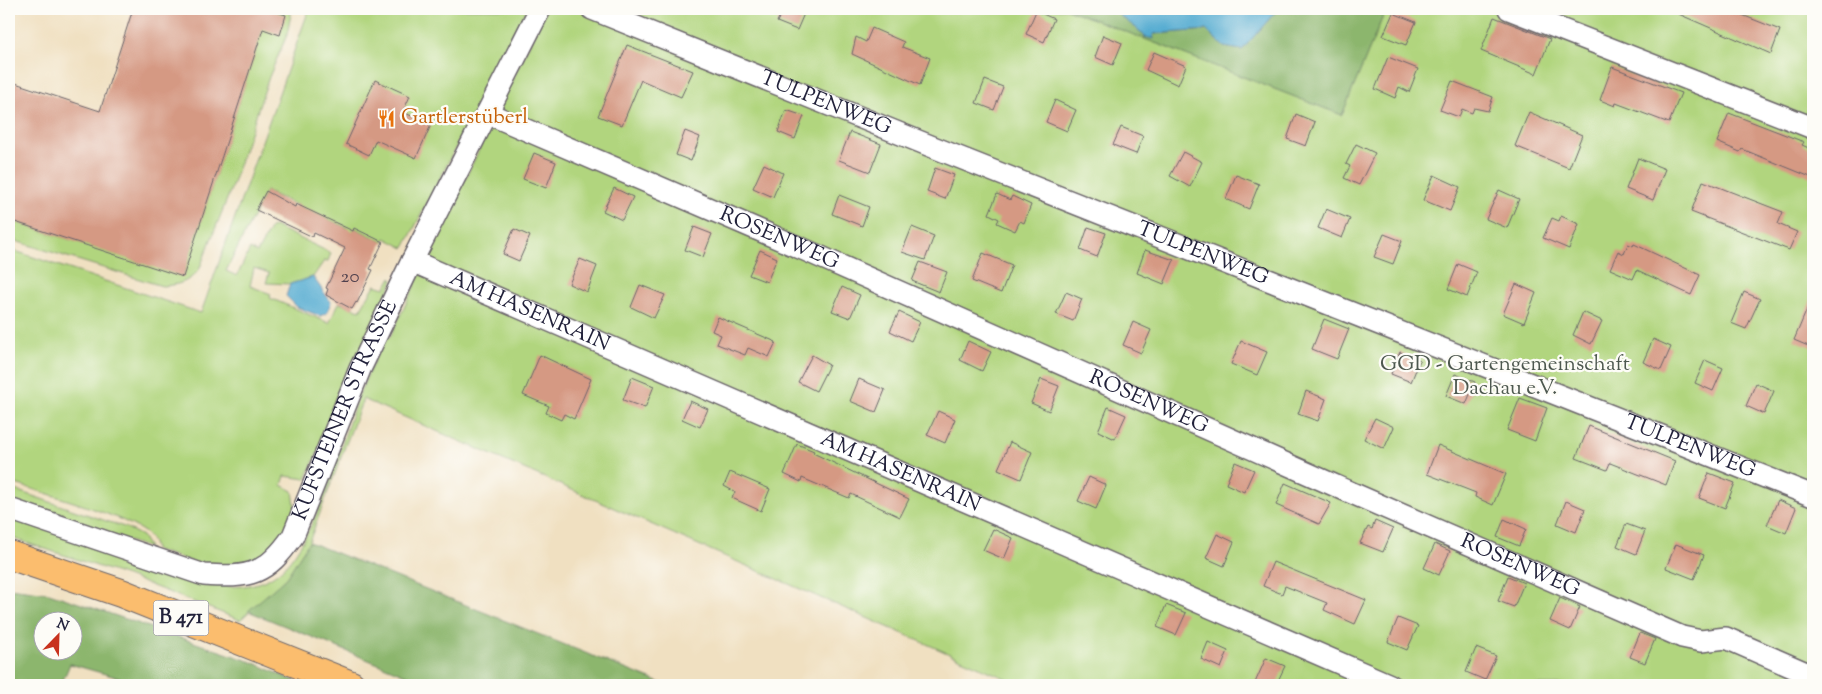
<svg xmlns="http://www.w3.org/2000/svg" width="1822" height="694" font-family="'Sorts Mill Goudy',serif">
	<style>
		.green { fill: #b1d57e; stroke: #6a7c5c }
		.forest { fill: #8cb66d; stroke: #576c54; fill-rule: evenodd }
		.water { fill: #54acd1; stroke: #3b6786 }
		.building { fill: #d59983 }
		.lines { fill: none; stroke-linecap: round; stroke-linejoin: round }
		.minor-casing { stroke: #6a646a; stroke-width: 24 }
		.trunk-casing { stroke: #6a646a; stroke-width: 30 }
		.minor { stroke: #fff; stroke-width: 21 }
		.trunk { stroke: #fbbd6e; stroke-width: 28 }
		.labels { text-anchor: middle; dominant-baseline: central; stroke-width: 4.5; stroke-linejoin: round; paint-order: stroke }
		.number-label { font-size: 19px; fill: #4f404d }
		.shield { fill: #fdfcf7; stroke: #646373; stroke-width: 1 }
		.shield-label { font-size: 20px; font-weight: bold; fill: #22223b }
		.street-label { font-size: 21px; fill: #22223b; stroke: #fdfcf7 }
		.food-label { font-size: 21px; fill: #c56008; stroke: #fdfcf7; text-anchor: start }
		.park-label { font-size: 21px; fill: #4d584f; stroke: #fdfcf7 }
	</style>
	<rect width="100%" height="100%" fill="#fdfcf7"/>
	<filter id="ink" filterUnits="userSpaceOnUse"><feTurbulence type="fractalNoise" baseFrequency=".02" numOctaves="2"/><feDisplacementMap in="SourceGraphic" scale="10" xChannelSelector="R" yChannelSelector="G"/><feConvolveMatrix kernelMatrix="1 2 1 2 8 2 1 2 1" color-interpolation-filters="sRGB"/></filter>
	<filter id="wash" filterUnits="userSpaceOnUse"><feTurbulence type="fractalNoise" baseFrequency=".0096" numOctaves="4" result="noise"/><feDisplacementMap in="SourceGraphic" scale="20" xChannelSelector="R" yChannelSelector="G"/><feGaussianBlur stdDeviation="1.12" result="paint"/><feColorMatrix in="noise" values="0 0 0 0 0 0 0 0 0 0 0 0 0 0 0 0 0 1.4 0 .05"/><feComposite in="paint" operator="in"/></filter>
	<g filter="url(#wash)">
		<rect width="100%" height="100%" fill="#f0e0c1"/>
		<path class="green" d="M269,9H292L287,35L269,77L231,189L199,270C188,283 178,285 162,286L9,239V220L183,276Z
			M309,9H527L404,248L385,238L383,242L355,228L347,244V228L266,191L226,271L237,276L250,249L257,253L271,227L274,226L331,253L328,261H324L313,277L290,284L266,283L269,273L254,268L250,286L271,294L270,298L329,323L339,303L360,310L375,285L385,288L391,277L393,281L306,479L285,476L282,485L293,491L296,513C289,524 279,547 269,555C237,582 190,560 155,550C154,545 152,540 149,536C131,517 38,491 9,482V249L201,313Z
			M546,9H1067L1342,115L1386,9H1813V685H1021L363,399L309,542L286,578L240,620L127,576L9,537V516L223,586C245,588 267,584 283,568C318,534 340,444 358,397C366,377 376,358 385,338L390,337Z
			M9,488L127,528L142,536L149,548L9,499Z"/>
		<path class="forest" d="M1067,9H1114C1123,21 1136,25 1145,37L1153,38V34L1206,30L1224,47L1242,50L1278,9H1386L1342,115Z
			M309,542L665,685H430L248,611L286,578Z
			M9,588L49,593L252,662L304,685H144L70,664L61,685H9ZM42,622H72V652H42Z"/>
		<path class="water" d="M1114,9H1278L1242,50L1224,47L1206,30L1153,34L1154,39L1145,37C1136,25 1123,21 1114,9Z
			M313,277L331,302L327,313L320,316L297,307L286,296L290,284Z"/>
		<g id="blocks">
			<path class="building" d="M133,9H267L286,15L280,35L263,29L183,277L9,220V81L100,111Z
				M783,9H806L797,30L777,22Z
				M1667,9H1727L1780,30L1771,54Z
				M1036,11L1054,19L1044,42L1026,34Z
				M1393,13L1416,22L1406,45L1383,36Z
				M1494,17L1550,39L1536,74L1481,51Z
				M872,28L904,42L902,47L930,58L920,85L852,54L856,37L866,42Z
				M1103,35L1122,43L1113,65L1095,57Z
				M627,45L693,71L681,97L641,80L622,125L598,116Z
				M1154,52L1186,66L1178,85L1146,70Z
				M1388,57L1418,69L1409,92L1399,87L1395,98L1375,89Z
				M1612,67L1681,93L1669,123L1616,103L1615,106L1600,100Z
				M375,80L410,96L403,112L431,125L416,158L376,140L369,155L346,144Z
				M985,80L1003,87L994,110L976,103Z
				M1452,81L1493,97L1488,111L1474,108L1472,113L1462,109L1459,117L1440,110Z
				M1055,100L1076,110L1067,131L1046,122Z
				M786,110L804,116L795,139L778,132Z
				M1529,112L1582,135L1569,168L1515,146Z
				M1729,113L1804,142L1802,145L1813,150V178L1742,149L1740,152L1717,142Z
				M1296,114L1315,122L1306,146L1287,139Z
				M1121,127L1143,136L1136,154L1113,145Z
				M685,131L700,137L691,161L676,155Z
				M850,132L881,144L870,172L839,160Z
				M1356,144L1375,153L1359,185L1344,178L1350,166L1346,164Z
				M1183,152L1202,162L1190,187L1170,176Z
				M534,153L556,162L546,188L523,179Z
				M1638,158L1665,169L1653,200L1626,189Z
				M764,164L783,173L773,197L753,188Z
				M935,168L954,175L945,199L927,192Z
				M1236,175L1259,184L1249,209L1226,199Z
				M1434,175L1460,187L1450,211L1423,200Z
				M1703,181L1783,212L1778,224L1797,232L1789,250L1691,212Z
				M614,188L633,197L622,220L603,211Z
				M1499,190L1519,199L1507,228L1486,219Z
				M266,191L295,207L296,204L353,231L354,228L383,242L370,269L373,270L357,303L356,302L352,309L326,295L328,289L326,288L345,248L314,233L313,237L256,210Z
				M997,194L1010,200L1012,196L1031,205L1024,223L1020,221L1015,231L997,223L999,219L989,214Z
				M839,195L869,207L862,226L832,214Z
				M1326,209L1350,219L1342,238L1318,228Z
				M1561,216L1579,224L1569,249L1543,238L1552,218L1559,221Z
				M694,227L712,234L703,257L685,250Z
				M912,227L934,236L925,260L902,252Z
				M1088,227L1106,233L1097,257L1080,250Z
				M514,229L530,236L519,261L503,254Z
				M1384,234L1402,241L1393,264L1374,257Z
				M1628,244L1633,246L1634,244L1700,275L1691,295L1637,270L1633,279L1610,269L1618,251L1624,254Z
				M760,250L777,258L767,282L749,275Z
				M1145,250L1174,260L1164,284L1137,273Z
				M983,253L1012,265L1001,293L972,281Z
				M580,259L597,266L587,292L569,284Z
				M920,262L947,272L939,292L912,281Z
				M1458,264L1477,272L1467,297L1448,289Z
				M1516,284L1536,293L1524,323L1503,314Z
				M640,285L665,295L654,318L631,307Z
				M842,287L860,295L850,318L832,311Z
				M1066,292L1082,299L1073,321L1056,314Z
				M1744,292L1760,299L1746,329L1731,323Z
				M1813,295V348L1794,340Z
				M899,312L920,322L911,341L890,331Z
				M1583,312L1602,321L1591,344L1573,335Z
				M718,317L776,342L769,357L748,348L745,355L717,344L721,335L712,331Z
				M1324,319L1349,329L1337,359L1312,349Z
				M1133,322L1151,330L1141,353L1123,345Z
				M1653,339L1671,347L1661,370L1643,362Z
				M968,341L991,352L982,371L960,360Z
				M1241,341L1267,352L1257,375L1231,364Z
				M1400,352L1420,360L1411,382L1391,374Z
				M540,355L591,379L574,419L564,414L561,420L546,413L549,406L523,395Z
				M812,355L829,365L816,391L798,382Z
				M1705,360L1723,368L1713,391L1695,383Z
				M1455,374L1475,382L1466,404L1446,396Z
				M632,377L654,386L645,408L623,400Z
				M859,379L885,390L876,412L850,401Z
				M1041,379L1059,386L1049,411L1031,403Z
				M1756,383L1774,391L1764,414L1746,406Z
				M1306,391L1326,399L1318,421L1298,414Z
				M1520,398L1547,408L1535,441L1507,430Z
				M690,401L708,409L700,427L682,419Z
				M1108,407L1126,415L1115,439L1098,431Z
				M938,411L955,419L945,443L927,435Z
				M1375,418L1394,427L1384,449L1364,439Z
				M1589,426L1675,461L1666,485L1610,463L1607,470L1576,458Z
				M1010,442L1032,452L1021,479L998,469Z
				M797,444L814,451L813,453L909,499L900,517L851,494L849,498L802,478L801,482L784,474Z
				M1438,445L1506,474L1493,505L1475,497L1476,493L1427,474Z
				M1235,462L1254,470L1244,492L1226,484Z
				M730,472L770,489L761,511L732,498L735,492L724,486Z
				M1709,473L1735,483L1725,508L1699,498Z
				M1089,477L1106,485L1096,509L1078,501Z
				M1285,483L1331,503L1319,524L1276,505Z
				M1778,500L1796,508L1786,533L1767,525Z
				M1566,501L1585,509L1576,532L1557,524Z
				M1504,519L1526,529L1519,546L1497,537Z
				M1375,521L1393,529L1383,552L1360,543L1368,527L1372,529Z
				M1626,524L1645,531L1636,554L1617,546Z
				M993,529L1013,538L1004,559L983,550Z
				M1217,534L1234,542L1224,566L1206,558Z
				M1435,544L1450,551L1439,575L1424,568Z
				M1676,544L1704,555L1694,579L1666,568Z
				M1273,562L1366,600L1355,624L1324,610L1327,603L1285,586L1282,594L1263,586Z
				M1508,576L1524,583L1514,607L1498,601Z
				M1560,598L1580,607L1570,630L1550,621Z
				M1166,605L1186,613L1176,635L1157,627Z
				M1398,618L1418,626L1407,650L1388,642Z
				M1640,633L1655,639L1645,663L1630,657Z
				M1208,642L1228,651L1221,668L1201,659Z
				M1476,648L1496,656L1485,680L1466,672Z
				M1266,658L1285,666L1276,685H1254Z"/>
		</g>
	</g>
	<g filter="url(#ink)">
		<use href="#blocks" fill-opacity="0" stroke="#6a646a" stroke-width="1"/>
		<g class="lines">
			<defs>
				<g id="minor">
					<path id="s1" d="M592,9L933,147L1813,496"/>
					<path d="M1509,9L1813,128"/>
					<path id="s2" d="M487,113L805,250L1345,490L1682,637L1701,641L1726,638L1813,676"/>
					<path id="s3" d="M412,261L1390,685"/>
					<path id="s4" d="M9,509L204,575C250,578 266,575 293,536L360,369L412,261L540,9"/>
				</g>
				<path id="trunk" d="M9,555L121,593L351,685"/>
			</defs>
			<use href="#minor" class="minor-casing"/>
			<use href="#trunk" class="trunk-casing"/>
			<use href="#minor" class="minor"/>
			<use href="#trunk" class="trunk"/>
		</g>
	</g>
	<defs>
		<symbol id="restaurant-bare" viewBox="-9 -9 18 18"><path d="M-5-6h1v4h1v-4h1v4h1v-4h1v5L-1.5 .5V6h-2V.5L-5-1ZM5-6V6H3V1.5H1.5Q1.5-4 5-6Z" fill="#e8710a" stroke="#fdfcf7" stroke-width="2.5" paint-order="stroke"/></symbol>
	</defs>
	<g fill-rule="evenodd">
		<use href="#restaurant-bare" x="374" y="106" width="25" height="25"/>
	</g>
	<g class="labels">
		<g class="number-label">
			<text x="350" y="277">20</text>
		</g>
		<rect class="shield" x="153.5" y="600.5" width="55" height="35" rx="4"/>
		<g class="shield-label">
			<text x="181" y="618">B 471</text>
		</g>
		<g class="street-label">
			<text stroke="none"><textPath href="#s1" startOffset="252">TULPENWEG</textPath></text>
			<text stroke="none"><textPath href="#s2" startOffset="318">ROSENWEG</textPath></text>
			<text stroke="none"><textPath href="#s1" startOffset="658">TULPENWEG</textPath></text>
			<text stroke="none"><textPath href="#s3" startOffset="128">AM HASENRAIN</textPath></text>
			<text stroke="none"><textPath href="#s2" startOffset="722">ROSENWEG</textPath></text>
			<text stroke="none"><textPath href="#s4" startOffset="446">KUFSTEINER STRASSE</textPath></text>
			<text stroke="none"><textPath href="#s1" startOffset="1182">TULPENWEG</textPath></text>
			<text stroke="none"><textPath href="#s3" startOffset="532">AM HASENRAIN</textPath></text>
			<text stroke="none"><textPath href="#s2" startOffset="1128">ROSENWEG</textPath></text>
		</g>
		<g class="food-label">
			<text x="401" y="118">Gartlerstüberl</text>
		</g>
		<g class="park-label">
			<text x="1505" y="365">GGD - Gartengemeinschaft<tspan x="1505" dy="24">Dachau e.V.</tspan></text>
		</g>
	</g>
	<rect width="1822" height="694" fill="none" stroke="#fdfcf7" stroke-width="30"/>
	<g transform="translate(58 636) rotate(23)"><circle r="24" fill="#fdfcf7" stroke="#a5a5ac"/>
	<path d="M0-4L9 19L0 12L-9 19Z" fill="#c8321e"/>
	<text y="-8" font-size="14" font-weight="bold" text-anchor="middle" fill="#22223b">N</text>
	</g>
</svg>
